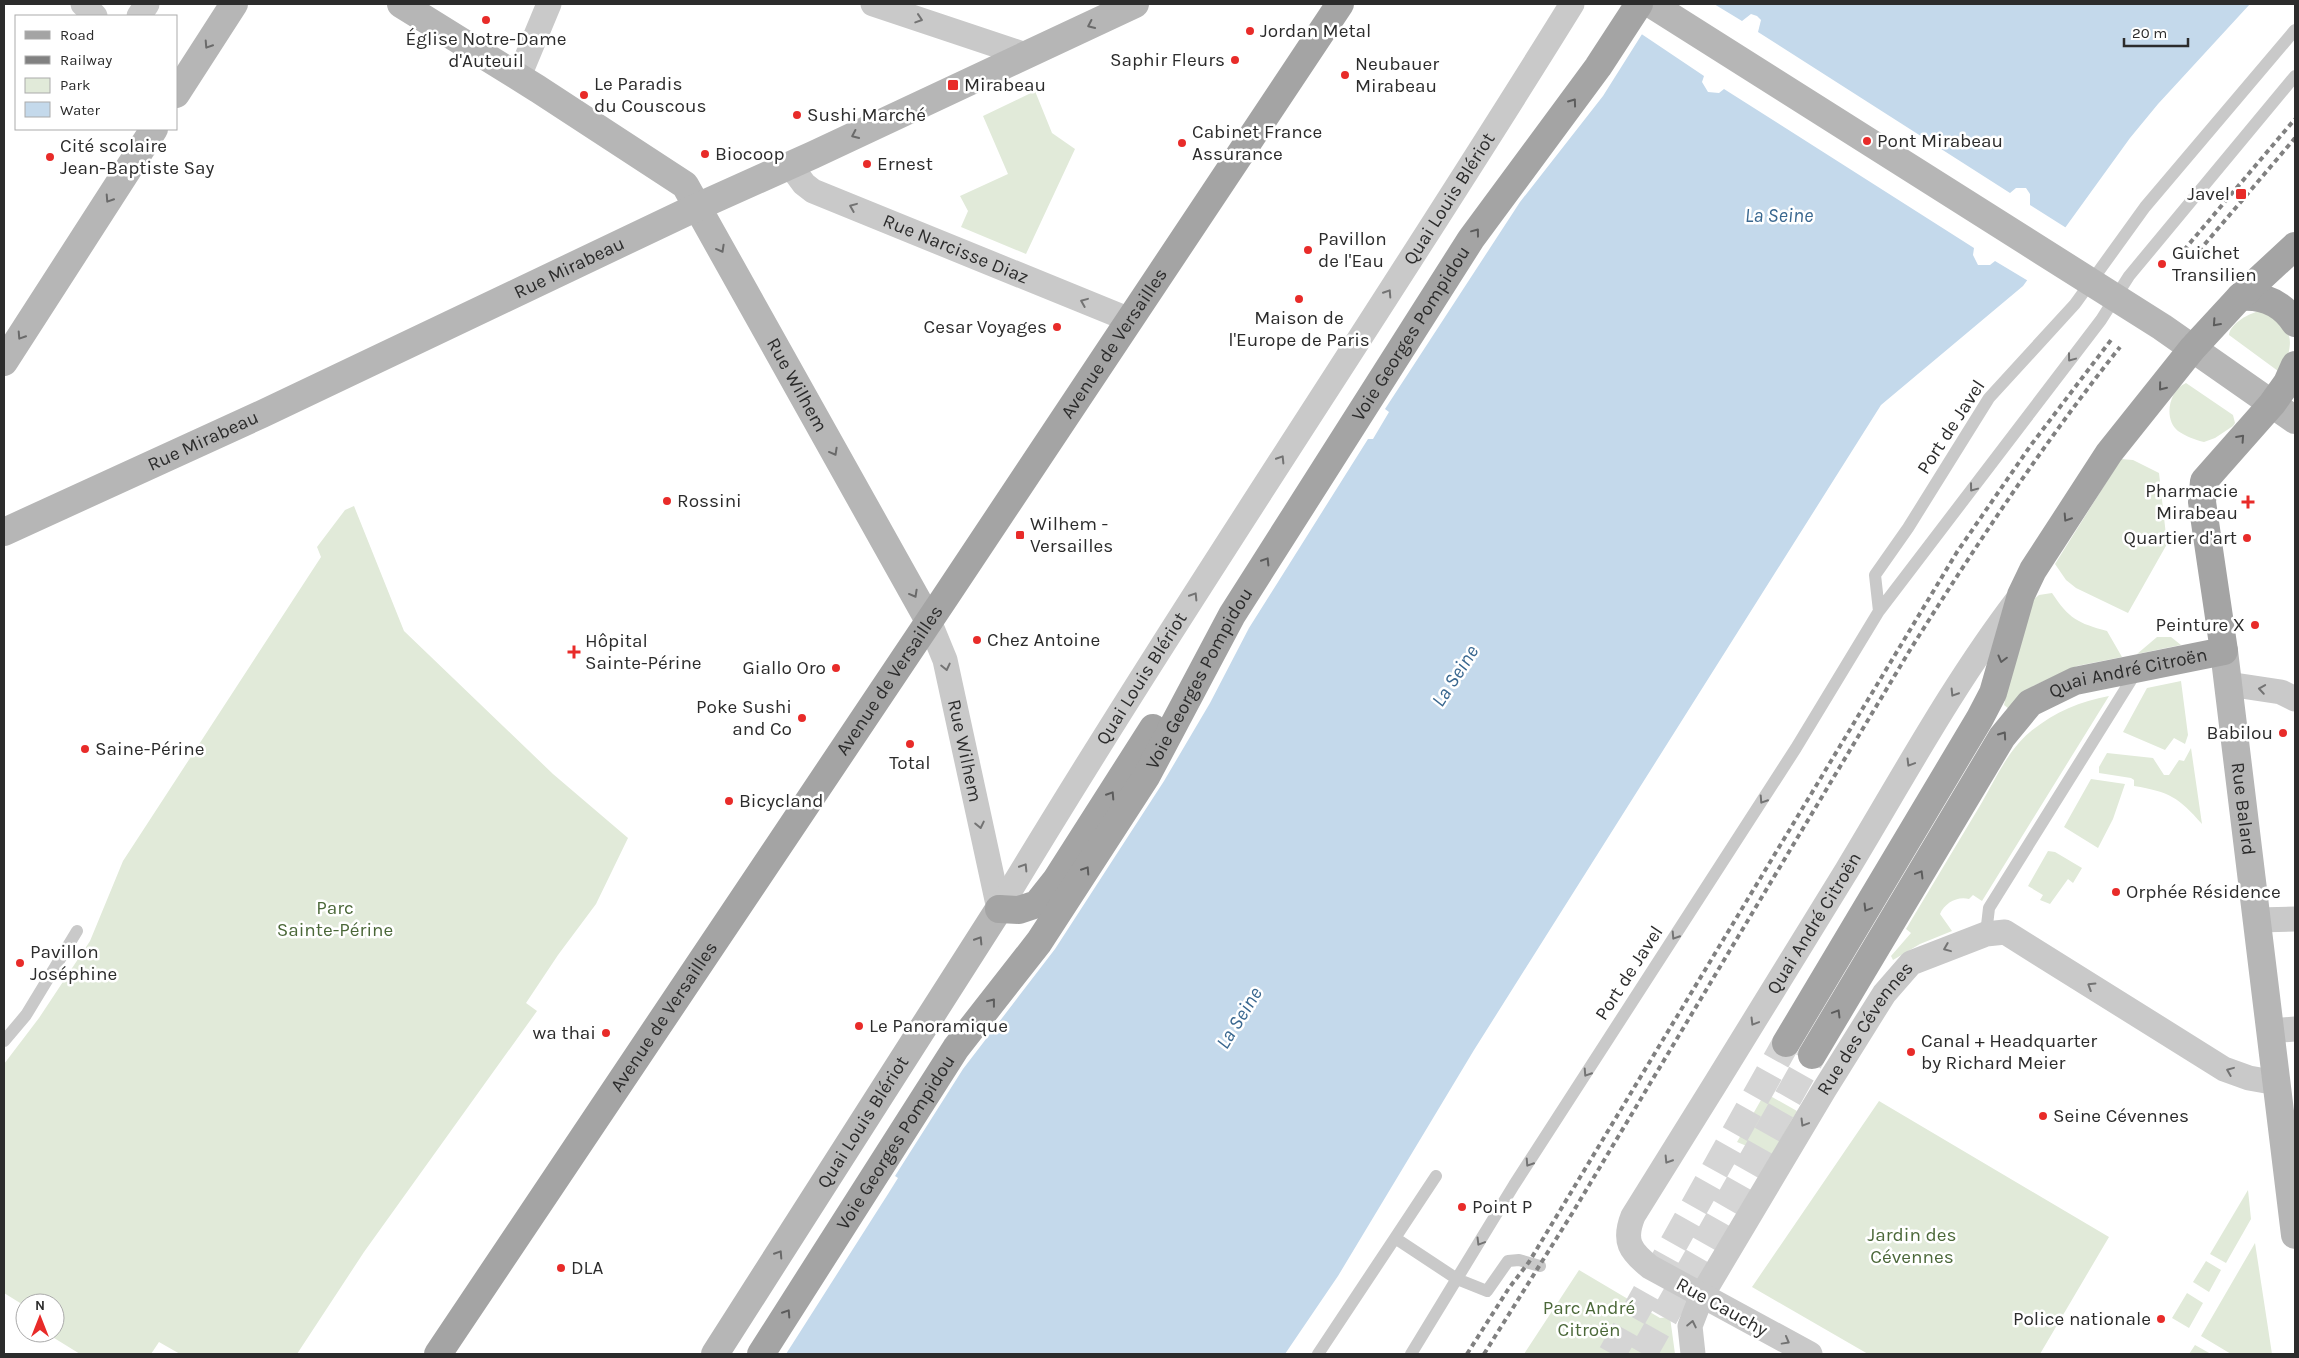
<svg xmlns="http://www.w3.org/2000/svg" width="2299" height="1358" font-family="Karla,sans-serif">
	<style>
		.green { fill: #e1ead9 }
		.water { fill: #c4d9eb }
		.pier { fill: #fff }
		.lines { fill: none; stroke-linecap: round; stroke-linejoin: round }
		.primary-tunnel { stroke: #d5d5d5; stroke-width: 28; stroke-dasharray: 28 14; stroke-linecap: butt }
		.lane { stroke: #c9c9c9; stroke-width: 12 }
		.street { stroke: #c9c9c9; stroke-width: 25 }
		.secondary { stroke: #b6b6b6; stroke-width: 28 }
		.primary { stroke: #a4a4a4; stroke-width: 28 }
		.rail { stroke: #818181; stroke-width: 4; stroke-dasharray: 5 4; stroke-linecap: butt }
		.oneway { stroke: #737373 }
		.oneway2 { stroke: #6a6a6a }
		.oneway3 { stroke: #5c5c5c }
		.poi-dot { fill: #e82b29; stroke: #fff; stroke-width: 2 }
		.labels { text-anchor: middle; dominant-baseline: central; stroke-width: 5; stroke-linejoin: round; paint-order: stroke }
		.poi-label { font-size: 19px; fill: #2c2c2c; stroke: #fff; text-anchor: start }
		.street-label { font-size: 19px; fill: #2c2c2c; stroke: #fff }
		.park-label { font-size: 19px; fill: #4b6839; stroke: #fff }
		.water-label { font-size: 20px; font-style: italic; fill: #39678f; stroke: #fff }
	</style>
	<rect width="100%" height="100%" fill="#fff"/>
	<path class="green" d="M1035,91L1052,133L1075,149L1026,254L961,227L968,211L960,196L1008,174L983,116Z
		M2261,311C2269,312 2272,316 2278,321C2295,336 2290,345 2286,365L2278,371L2229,335C2230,324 2250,312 2261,311Z
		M2186,383L2233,415L2235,423L2233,426L2215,438L2204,442C2196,440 2185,436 2178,431C2163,419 2169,390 2186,383Z
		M2121,459L2133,460L2159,473L2167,544L2128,613L2076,588L2066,580L2055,564Z
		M354,506L404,631L553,774L628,838L596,904L558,955L526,1003L537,1011L364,1252L297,1354H180L159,1342L151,1354H80L46,1333H55V1303H25V1306L4,1293V1064L39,1018L90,941L123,861L321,557L317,547L345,510Z
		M2052,593C2069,619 2078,623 2107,631L2122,657L2077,666L2033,686L2009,709L2004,705L2013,665L2034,599L2039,595Z
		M2157,637H2171L2181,645L2137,654Z
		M2181,681L2188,735L2185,744L2174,738L2165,750L2123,732L2147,688Z
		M2109,696L1982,901L1973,895L1969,899C1957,896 1945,903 1940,914L1952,931L1920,944L1893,960L1891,956L1911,933L1906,929C1931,887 1956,846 1981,804C1995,780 2008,750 2030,732C2053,713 2080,701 2109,696Z
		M2191,748L2202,824C2178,797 2170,792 2134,786V780L2131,778L2099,773V767L2107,753L2153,758L2164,775H2169L2179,760L2184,761Z
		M2091,779L2125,784L2113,819L2098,848L2064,827Z
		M2048,851L2055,852L2082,868L2073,883L2068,879L2050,904L2040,900L2043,895L2028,886Z
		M1765,1093L1797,1111L1771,1156L1737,1142Z
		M1879,1101L2109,1237L2040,1354H1868L1752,1287Z
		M2248,1190L2251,1219L2226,1263L2210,1254Z
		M2255,1243L2272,1354H2231L2201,1336Z
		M2206,1261L2221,1270L2209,1292L2193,1282Z
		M1579,1270L1660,1318L1670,1317L1675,1354H1524Z
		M2187,1293L2203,1303L2189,1328L2172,1318Z
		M2195,1345L2211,1354H2189Z"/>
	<path class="water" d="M1661,4H2250L2158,104L2130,138L2023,286L1881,405L1474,1050L1338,1276L1285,1354H786L888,1194L898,1178L895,1176L963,1069L1055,949L1164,781L1210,703L1249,628L1368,439H1373L1389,412L1385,409L1520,202L1603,96Z"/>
	<path class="pier" d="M1659,4H1714L1742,21L1751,14L1757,16L1761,20L1758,32L2010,193L2016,188H2026L2030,194V205L2068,229L2030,282L1995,261L1990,265H1978L1973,255L1974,248L1724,89L1719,93L1708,92L1702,82L1704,76L1640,33Z"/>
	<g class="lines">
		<path class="primary-tunnel" d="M1612,1354L1786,1043
			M1643,1354L1812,1055"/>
		<path class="lane" d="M1879,611L1875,575L1908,528L1989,398L2075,304L2145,207L2295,30
			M1986,934L1989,908L2138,669
			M4,1041L26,1015L77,931
			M1436,1176L1395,1238L1457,1279L1487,1291L1508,1261L1519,1260L1540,1266
			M1318,1354L1395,1238
			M1411,1354L1514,1185L1796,748L1879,611L2101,320L2129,276L2295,76"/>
		<g class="street">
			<path d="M83,4L95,16"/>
			<path d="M873,4L1026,55"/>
			<path d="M139,16L147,4"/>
			<path d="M519,76L549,4"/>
			<path id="s1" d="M790,165L804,184L813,191L1130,320"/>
			<path id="s2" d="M929,621L945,660L999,909"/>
			<path d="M2228,684L2281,692L2295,699"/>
			<path id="s3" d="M999,909C1183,603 1384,308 1572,4"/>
			<path d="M2257,920L2295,919"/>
			<path d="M2270,1031L2295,1029"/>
			<path id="s4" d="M1693,1354L1690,1326L1702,1295L1824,1090L1884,994L1911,963L1986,934L2005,932L2224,1069L2249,1078L2277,1083"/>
			<path id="s5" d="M1810,1354L1650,1267C1630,1251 1623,1241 1633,1216C1705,1101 1776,986 1847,870C1902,779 1953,684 2018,599"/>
		</g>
		<g class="secondary">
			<path id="s6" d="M401,4L538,89L685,185L929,621"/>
			<path d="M1651,4L2162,327L2295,420"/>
			<path d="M176,94L234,4"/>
			<path d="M4,362L154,129"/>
			<path id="s7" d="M4,532L262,414L697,207L813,155L1135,4"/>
			<path id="s8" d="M2224,651L2295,1235"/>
			<path id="s9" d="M715,1354L999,909"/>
		</g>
		<g class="primary">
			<path d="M2240,297C2263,295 2282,303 2295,323"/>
			<path d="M999,909L1019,910L1037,904L1056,880L1153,728"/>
			<path d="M1786,1043L1980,718L1993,693L2021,595L2033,570L2109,453L2192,349L2240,297L2295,246"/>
			<path id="s10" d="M1812,1055L2002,737L2030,703L2075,681L2224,651L2202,502L2204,481L2272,404L2287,383L2295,365"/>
			<path id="s11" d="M438,1354L944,599L1340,4"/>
			<path id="s12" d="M761,1354L956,1048L1039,942L1146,777L1232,615L1471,239L1598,67L1639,4"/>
		</g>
		<path class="rail" d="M2184,250L2295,119
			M2193,258L2295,138
			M1467,1354L1509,1288L1529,1262L1957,552L2031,445L2111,340
			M1484,1354L1573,1212L1910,650C1976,545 2043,444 2120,347"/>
	</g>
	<defs><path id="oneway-chevron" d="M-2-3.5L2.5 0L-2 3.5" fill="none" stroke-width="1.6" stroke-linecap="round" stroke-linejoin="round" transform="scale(1.25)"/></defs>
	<g class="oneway">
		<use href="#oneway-chevron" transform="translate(919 19) rotate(18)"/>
		<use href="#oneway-chevron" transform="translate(853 207) rotate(-158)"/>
		<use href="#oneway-chevron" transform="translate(1388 293) rotate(-57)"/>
		<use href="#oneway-chevron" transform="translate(1084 302) rotate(-158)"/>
		<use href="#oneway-chevron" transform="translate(2071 358) rotate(127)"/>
		<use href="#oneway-chevron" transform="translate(1281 459) rotate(-58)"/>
		<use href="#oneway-chevron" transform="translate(1973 488) rotate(127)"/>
		<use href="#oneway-chevron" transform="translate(1194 596) rotate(-58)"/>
		<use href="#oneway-chevron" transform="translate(946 667) rotate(77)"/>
		<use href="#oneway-chevron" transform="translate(2262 689) rotate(-171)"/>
		<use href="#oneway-chevron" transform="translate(1954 693) rotate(122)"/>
		<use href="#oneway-chevron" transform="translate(1910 763) rotate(121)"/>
		<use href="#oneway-chevron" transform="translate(1763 800) rotate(123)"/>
		<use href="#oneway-chevron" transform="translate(980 825) rotate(78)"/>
		<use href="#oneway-chevron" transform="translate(1024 867) rotate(-58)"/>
		<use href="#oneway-chevron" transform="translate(1675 936) rotate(123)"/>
		<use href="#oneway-chevron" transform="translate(1947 948) rotate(158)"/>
		<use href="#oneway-chevron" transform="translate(2091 986) rotate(-148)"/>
		<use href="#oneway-chevron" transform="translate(1754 1022) rotate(121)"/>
		<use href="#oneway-chevron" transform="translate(2230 1071) rotate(-158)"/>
		<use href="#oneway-chevron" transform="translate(1587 1073) rotate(123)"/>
		<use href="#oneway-chevron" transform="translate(1804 1123) rotate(121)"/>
		<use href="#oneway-chevron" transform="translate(1668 1160) rotate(122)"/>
		<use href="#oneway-chevron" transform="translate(1529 1163) rotate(123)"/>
		<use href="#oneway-chevron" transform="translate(1480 1242) rotate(121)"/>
		<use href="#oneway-chevron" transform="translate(1692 1324) rotate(-78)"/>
		<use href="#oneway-chevron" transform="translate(1786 1341) rotate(29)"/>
	</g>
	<g class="oneway2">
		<use href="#oneway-chevron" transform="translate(1091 25) rotate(155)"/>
		<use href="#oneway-chevron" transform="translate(208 45) rotate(123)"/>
		<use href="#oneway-chevron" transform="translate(855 135) rotate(155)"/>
		<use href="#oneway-chevron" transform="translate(109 199) rotate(123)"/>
		<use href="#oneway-chevron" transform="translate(721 249) rotate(61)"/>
		<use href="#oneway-chevron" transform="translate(21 336) rotate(123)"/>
		<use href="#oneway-chevron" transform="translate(834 452) rotate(61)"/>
		<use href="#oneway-chevron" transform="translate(914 594) rotate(61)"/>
		<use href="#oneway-chevron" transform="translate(979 940) rotate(-58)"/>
		<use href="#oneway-chevron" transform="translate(779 1254) rotate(-57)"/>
	</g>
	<g class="oneway3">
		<use href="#oneway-chevron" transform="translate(1573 102) rotate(-54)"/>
		<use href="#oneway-chevron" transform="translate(1476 232) rotate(-53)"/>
		<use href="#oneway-chevron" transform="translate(2216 323) rotate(132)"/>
		<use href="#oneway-chevron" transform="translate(2162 387) rotate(129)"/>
		<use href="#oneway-chevron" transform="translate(2241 438) rotate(-48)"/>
		<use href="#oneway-chevron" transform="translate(2067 518) rotate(123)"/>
		<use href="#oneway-chevron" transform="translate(1266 561) rotate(-58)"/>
		<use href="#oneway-chevron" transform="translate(2002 659) rotate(105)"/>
		<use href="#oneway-chevron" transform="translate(2003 735) rotate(-55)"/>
		<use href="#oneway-chevron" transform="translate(1111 795) rotate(-57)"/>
		<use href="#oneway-chevron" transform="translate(1086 870) rotate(-57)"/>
		<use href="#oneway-chevron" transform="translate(1920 874) rotate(-59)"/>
		<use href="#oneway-chevron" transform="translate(1867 908) rotate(121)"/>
		<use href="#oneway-chevron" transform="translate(992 1002) rotate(-52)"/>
		<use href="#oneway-chevron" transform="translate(1837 1013) rotate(-59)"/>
		<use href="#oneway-chevron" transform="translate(787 1313) rotate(-57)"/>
	</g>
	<g class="poi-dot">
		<circle cx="486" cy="20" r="5"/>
		<circle cx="1250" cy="31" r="5"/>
		<circle cx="1235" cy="60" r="5"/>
		<circle cx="1345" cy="75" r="5"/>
		<rect x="947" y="79" width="12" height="12" rx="2.5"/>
		<circle cx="584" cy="95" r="5"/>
		<circle cx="797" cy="115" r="5"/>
		<circle cx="1867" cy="141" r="5"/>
		<circle cx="1182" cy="143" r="5"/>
		<circle cx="705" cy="154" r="5"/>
		<circle cx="50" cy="157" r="5"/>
		<circle cx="867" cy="164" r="5"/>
		<rect x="2235" y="188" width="12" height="12" rx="2.5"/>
		<circle cx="1308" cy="250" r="5"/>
		<circle cx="2162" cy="264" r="5"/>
		<circle cx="1299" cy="299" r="5"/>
		<circle cx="1057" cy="327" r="5"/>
		<circle cx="667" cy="501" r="5"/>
		<path d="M2245.5 494.5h5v5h5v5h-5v5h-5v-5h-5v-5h5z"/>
		<rect x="1015" y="530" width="10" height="10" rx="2.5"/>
		<circle cx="2247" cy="538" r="5"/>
		<circle cx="2255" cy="625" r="5"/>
		<circle cx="977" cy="640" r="5"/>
		<path d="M571.5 644.5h5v5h5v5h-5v5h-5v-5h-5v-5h5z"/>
		<circle cx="836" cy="668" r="5"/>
		<circle cx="802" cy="718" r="5"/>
		<circle cx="2283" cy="733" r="5"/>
		<circle cx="910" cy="744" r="5"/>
		<circle cx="85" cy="749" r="5"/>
		<circle cx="729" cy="801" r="5"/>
		<circle cx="2116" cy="892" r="5"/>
		<circle cx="20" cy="963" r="5"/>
		<circle cx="859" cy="1026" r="5"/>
		<circle cx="606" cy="1033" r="5"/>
		<circle cx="1911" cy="1052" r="5"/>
		<circle cx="2043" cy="1116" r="5"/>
		<circle cx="1462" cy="1207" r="5"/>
		<circle cx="561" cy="1268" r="5"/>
		<circle cx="2161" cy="1319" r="5"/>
	</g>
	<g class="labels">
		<g class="poi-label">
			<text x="1260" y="31">Jordan Metal</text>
			<text x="486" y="39" text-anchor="middle">Église Notre-Dame<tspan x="486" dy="22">d'Auteuil</tspan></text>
			<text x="1225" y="60" text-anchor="end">Saphir Fleurs</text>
			<text x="1355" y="64">Neubauer<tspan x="1355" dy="22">Mirabeau</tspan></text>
			<text x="594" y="84">Le Paradis<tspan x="594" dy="22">du Couscous</tspan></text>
			<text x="964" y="85">Mirabeau</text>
			<text x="807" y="115">Sushi Marché</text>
			<text x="1192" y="132">Cabinet France<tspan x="1192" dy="22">Assurance</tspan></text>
			<text x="1877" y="141">Pont Mirabeau</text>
			<text x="60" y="146">Cité scolaire<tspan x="60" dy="22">Jean-Baptiste Say</tspan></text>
			<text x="715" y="154">Biocoop</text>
			<text x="877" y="164">Ernest</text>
			<text x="2230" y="194" text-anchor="end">Javel</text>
			<text x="1318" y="239">Pavillon<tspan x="1318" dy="22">de l'Eau</tspan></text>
			<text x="2172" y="253">Guichet<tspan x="2172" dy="22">Transilien</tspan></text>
			<text x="1299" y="318" text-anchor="middle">Maison de<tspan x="1299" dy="22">l'Europe de Paris</tspan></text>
			<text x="1047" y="327" text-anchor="end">Cesar Voyages</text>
			<text x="2238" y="491" text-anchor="end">Pharmacie<tspan x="2238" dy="22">Mirabeau</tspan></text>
			<text x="677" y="501">Rossini</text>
			<text x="1030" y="524">Wilhem -<tspan x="1030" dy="22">Versailles</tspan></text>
			<text x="2237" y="538" text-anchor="end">Quartier d'art</text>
			<text x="2245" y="625" text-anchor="end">Peinture X</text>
			<text x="987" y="640">Chez Antoine</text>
			<text x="585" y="641">Hôpital<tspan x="585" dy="22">Sainte-Périne</tspan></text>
			<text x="826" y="668" text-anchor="end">Giallo Oro</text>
			<text x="792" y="707" text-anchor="end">Poke Sushi<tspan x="792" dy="22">and Co</tspan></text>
			<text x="2273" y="733" text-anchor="end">Babilou</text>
			<text x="95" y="749">Saine-Périne</text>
			<text x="910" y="763" text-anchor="middle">Total</text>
			<text x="739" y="801">Bicycland</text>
			<text x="2126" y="892">Orphée Résidence</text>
			<text x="30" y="952">Pavillon<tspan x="30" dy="22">Joséphine</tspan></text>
			<text x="869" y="1026">Le Panoramique</text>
			<text x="596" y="1033" text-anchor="end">wa thai</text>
			<text x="1921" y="1041">Canal + Headquarter<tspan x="1921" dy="22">by Richard Meier</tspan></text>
			<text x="2053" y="1116">Seine Cévennes</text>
			<text x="1472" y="1207">Point P</text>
			<text x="571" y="1268">DLA</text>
			<text x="2151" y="1319" text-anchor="end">Police nationale</text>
		</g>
		<g class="street-label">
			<text stroke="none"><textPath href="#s3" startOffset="841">Quai Louis Blériot</textPath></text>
			<text stroke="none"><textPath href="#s1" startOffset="189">Rue Narcisse Diaz</textPath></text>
			<text stroke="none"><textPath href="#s7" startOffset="624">Rue Mirabeau</textPath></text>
			<text stroke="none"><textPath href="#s12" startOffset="1211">Voie Georges Pompidou</textPath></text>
			<text stroke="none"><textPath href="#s11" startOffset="1216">Avenue de Versailles</textPath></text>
			<text stroke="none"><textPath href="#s6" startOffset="566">Rue Wilhem</textPath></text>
			<text transform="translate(1951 427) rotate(-57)">Port de Javel</text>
			<text stroke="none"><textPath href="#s7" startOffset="219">Rue Mirabeau</textPath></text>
			<text stroke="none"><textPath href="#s10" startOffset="518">Quai André Citroën</textPath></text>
			<text stroke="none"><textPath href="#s3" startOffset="271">Quai Louis Blériot</textPath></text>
			<text stroke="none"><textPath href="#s12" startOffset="806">Voie Georges Pompidou</textPath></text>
			<text stroke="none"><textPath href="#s11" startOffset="811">Avenue de Versailles</textPath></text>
			<text stroke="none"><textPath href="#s2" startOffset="135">Rue Wilhem</textPath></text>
			<text stroke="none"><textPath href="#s8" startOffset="159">Rue Balard</textPath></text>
			<text stroke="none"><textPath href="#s5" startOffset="586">Quai André Citroën</textPath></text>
			<text transform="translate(1629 973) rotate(-57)">Port de Javel</text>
			<text stroke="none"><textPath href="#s11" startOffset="406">Avenue de Versailles</textPath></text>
			<text stroke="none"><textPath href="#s4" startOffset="374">Rue des Cévennes</textPath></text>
			<text stroke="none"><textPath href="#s9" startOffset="275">Quai Louis Blériot</textPath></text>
			<text stroke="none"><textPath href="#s12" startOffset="251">Voie Georges Pompidou</textPath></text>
			<text transform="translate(1722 1307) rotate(29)">Rue Cauchy</text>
		</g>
		<g class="park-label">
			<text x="335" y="908">Parc<tspan x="335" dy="22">Sainte-Périne</tspan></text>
			<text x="1912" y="1235">Jardin des<tspan x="1912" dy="22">Cévennes</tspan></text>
			<text x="1589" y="1308">Parc André<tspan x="1589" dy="22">Citroën</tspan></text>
		</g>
		<g class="water-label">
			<text x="1779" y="215">La Seine</text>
			<text transform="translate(1455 676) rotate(-57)">La Seine</text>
			<text transform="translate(1239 1018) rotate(-58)">La Seine</text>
		</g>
	</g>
	<rect width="2299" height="1358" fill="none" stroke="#2c2c2c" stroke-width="10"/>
	<rect x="15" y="15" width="162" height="115" fill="#ffffff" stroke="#ababab"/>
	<rect x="25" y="31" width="25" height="8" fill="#a4a4a4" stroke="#ababab"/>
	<text x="60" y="40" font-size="15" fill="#2c2c2c">Road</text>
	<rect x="25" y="56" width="25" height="8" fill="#818181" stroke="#ababab"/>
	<text x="60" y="65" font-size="15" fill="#2c2c2c">Railway</text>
	<rect x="25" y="78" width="25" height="15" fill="#e1ead9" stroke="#ababab"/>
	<text x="60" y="90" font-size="15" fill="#2c2c2c">Park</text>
	<rect x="25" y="102" width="25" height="15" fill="#c4d9eb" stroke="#ababab"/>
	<text x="60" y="115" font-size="15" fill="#2c2c2c">Water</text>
	<g transform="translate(40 1318)"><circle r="24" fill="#ffffff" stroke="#ababab"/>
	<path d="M0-4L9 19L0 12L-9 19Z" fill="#e82b29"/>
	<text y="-8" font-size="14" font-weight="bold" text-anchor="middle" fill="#2c2c2c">N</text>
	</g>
	<path d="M2124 38v8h64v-8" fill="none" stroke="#2c2c2c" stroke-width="2.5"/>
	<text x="2132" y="38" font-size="15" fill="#2c2c2c" stroke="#ffffff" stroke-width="4" paint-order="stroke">20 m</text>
</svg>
